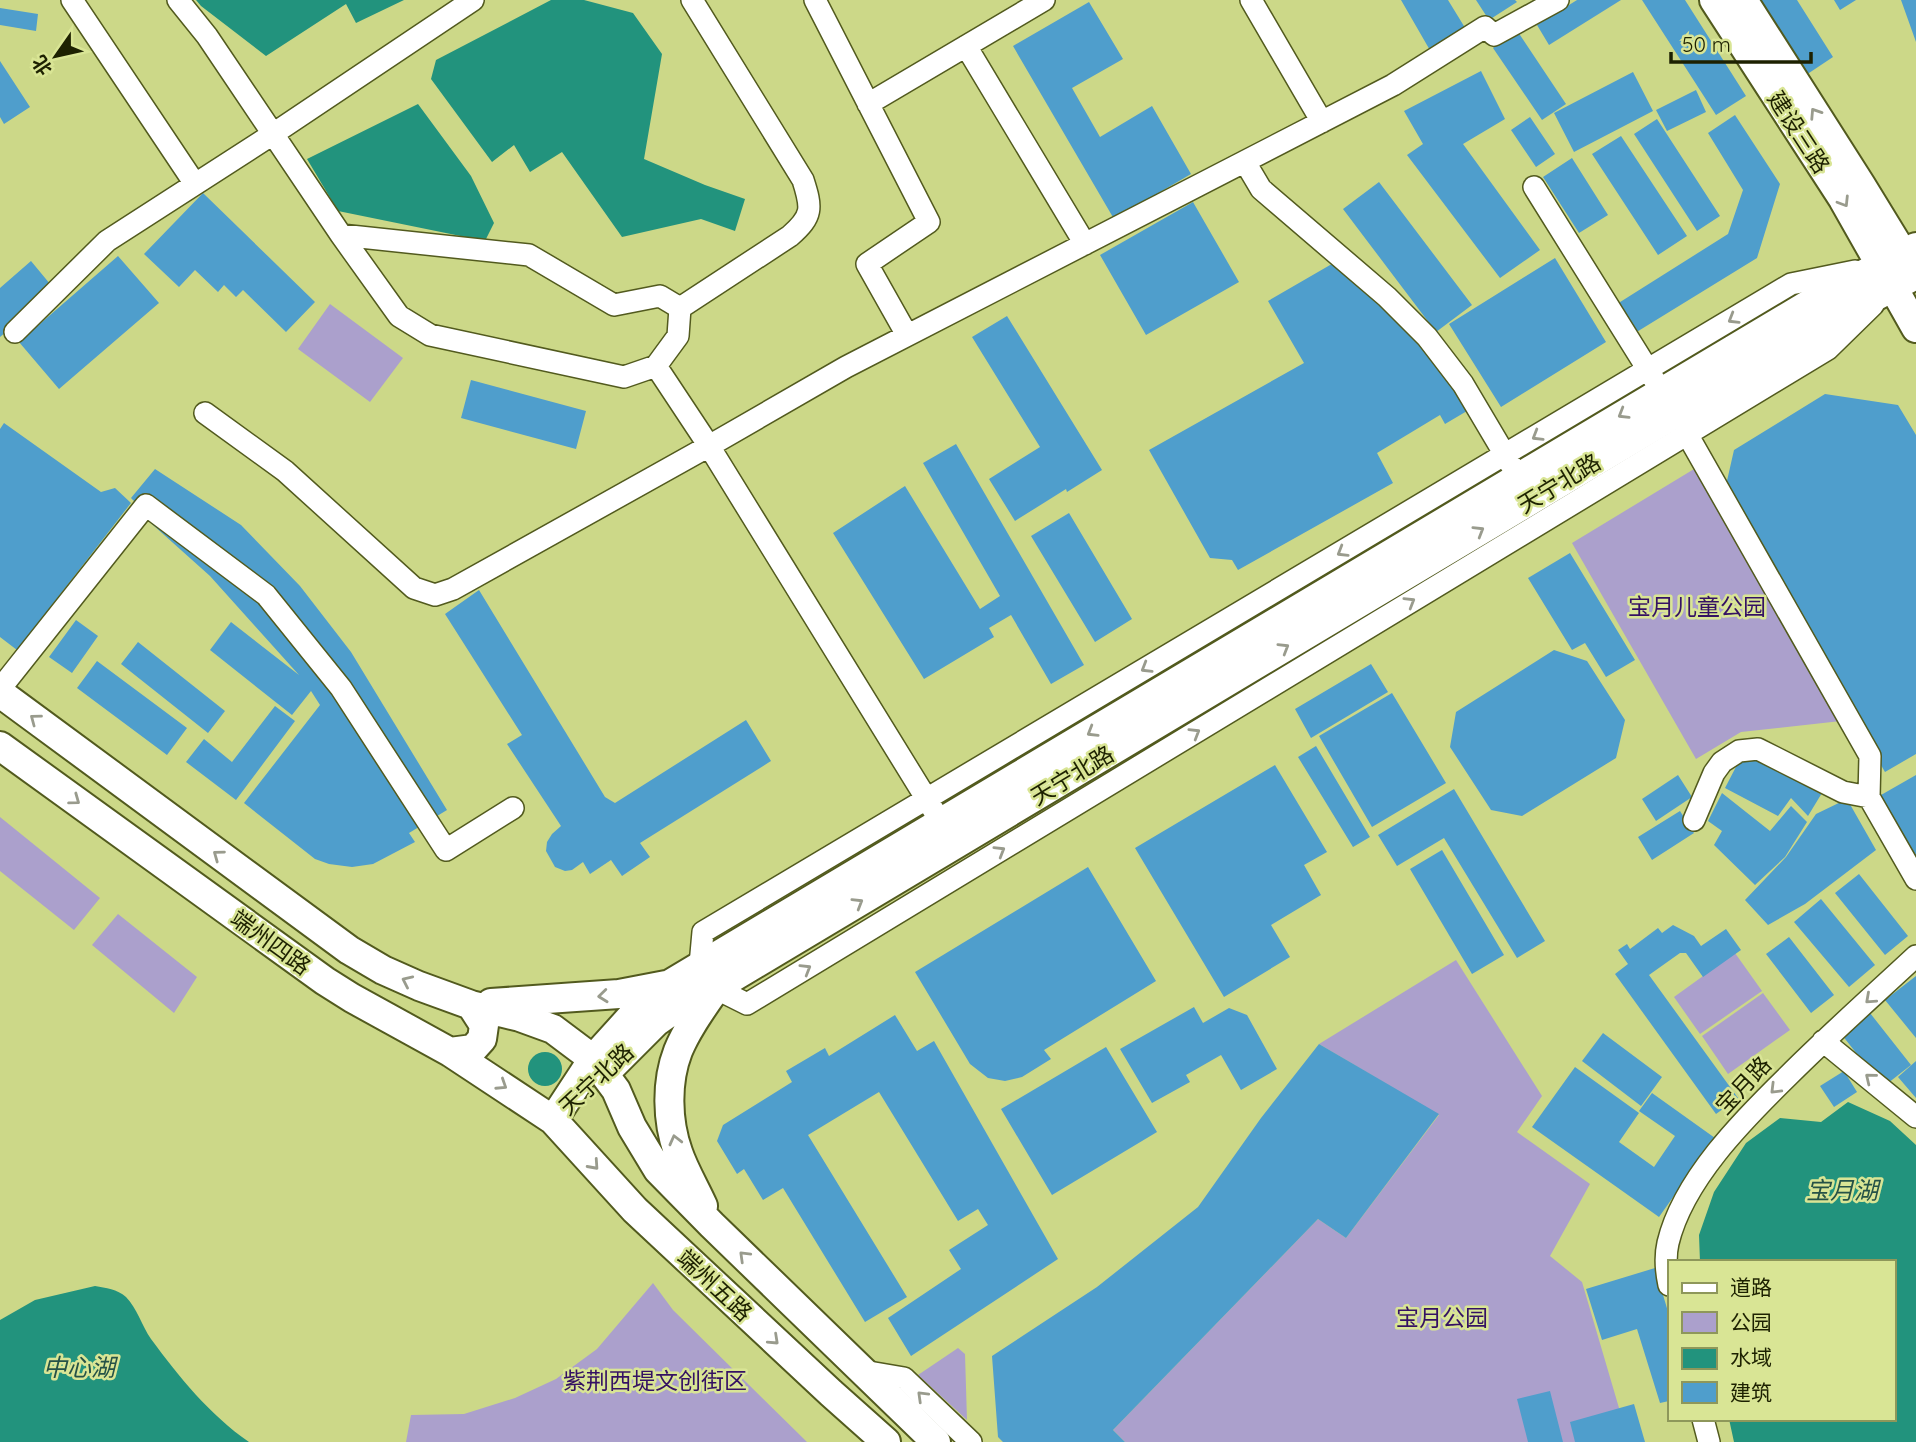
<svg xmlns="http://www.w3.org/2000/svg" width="1916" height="1442" font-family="Quicksand,'Noto Sans SC',sans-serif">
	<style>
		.green { fill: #aba0cc }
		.water { fill: #22937d }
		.building { fill: #4f9ecc }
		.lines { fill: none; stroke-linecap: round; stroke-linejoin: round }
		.minor-casing { stroke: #525a1e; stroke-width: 24 }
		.major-casing { stroke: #525a1e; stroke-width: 32 }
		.minor { stroke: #fff; stroke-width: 21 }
		.major { stroke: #fff; stroke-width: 28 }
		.oneway { stroke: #999b8d }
		.labels { text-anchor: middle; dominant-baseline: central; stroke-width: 5; stroke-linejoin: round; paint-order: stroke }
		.street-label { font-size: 23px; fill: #1d2101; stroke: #d9e595 }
		.park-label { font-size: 23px; fill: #341163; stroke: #d9e595 }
		.water-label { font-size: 24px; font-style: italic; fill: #255247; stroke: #d9e595 }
	</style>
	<rect width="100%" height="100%" fill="#ccd888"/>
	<path class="green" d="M330,304L403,358L370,402L298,349Z
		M1704,463L1850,720L1741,732L1696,759L1572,543Z
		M0,817L100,898L74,930L0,871Z
		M118,914L197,977L174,1013L92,945Z
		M1735,953L1762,991L1700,1034L1674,997Z
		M1456,960L1542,1096L1517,1132L1590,1184L1550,1256L1582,1282L1629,1442H1125L1113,1430L1318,1219L1346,1238L1439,1115L1319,1044Z
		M1763,993L1790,1030L1728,1074L1702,1036Z
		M653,1283L673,1310L807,1442H406L411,1415L464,1414L515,1398L556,1379L597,1349Z
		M958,1348L965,1354L967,1420L918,1375Z"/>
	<path class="water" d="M196,0H404L356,23L346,4L266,56L201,6Z
		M551,0H584L633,13L662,54L644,159L705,185L745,199L735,231L701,219L622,237L562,152L530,172L514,145L492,162L431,79L436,60Z
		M418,104L471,176L494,223L485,241L338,211L307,159Z
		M528 1069a17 17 0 1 1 34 0a17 17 0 1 1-34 0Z
		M1848,1102L1890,1121L1916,1145V1442H1734L1729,1419H1893V1262H1700L1699,1235L1714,1192L1746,1143L1780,1118L1821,1122Z
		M95,1286C106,1288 117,1289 126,1297C137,1308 142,1326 151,1339C179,1377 210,1415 249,1442H0V1320L35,1300Z"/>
	<path class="building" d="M1401,0H1448L1467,31L1431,52Z
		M1476,0H1515L1517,2L1489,20Z
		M1577,0H1621L1549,45L1537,25Z
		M1642,0H1685L1746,96L1716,115Z
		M1757,0H1797L1833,57L1806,75Z
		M1834,0H1856L1840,10Z
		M1901,0H1916V42Z
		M1089,2L1123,59L1072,88L1100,137L1152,106L1191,174L1114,219L1013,46Z
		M0,8L38,14L36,31L0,25Z
		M1518,32L1566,104L1542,120L1493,48Z
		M0,61L30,107L4,124L0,117Z
		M1481,71L1505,119L1463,144L1540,250L1500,278L1407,155L1423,144L1404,111Z
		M1633,72L1653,111L1574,152L1554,113Z
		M1696,90L1706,112L1667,131L1656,110Z
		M1735,115L1780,184L1757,258L1635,333L1617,304L1728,234L1743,190L1708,133Z
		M1530,117L1555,154L1536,167L1511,130Z
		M1657,119L1720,216L1697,231L1634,134Z
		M1621,136L1687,236L1658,255L1592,154Z
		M1572,158L1608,215L1579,233L1543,177Z
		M1379,182L1472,305L1436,332L1343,209Z
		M203,193L315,302L286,332L243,290L236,297L224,285L218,292L195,270L179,287L144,254Z
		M1193,202L1239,282L1146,335L1100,255Z
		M118,256L159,303L59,389L19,342Z
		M1555,258L1606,342L1501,407L1449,324Z
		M31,261L55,290L0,337V288Z
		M1337,261L1431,348L1467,411L1445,424L1440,415L1377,453L1393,483L1238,570L1232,560L1210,558L1149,450L1304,363L1268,301Z
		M1007,316L1102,470L1067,492L1066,489L1015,521L989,479L1040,447L972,337Z
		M471,380L586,411L576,449L461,418Z
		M1825,394L1898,405L1916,435V754L1885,772L1724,494L1734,450Z
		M4,423L101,492L115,488L131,503L17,650L0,637V429Z
		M956,444L1084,665L1051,684L1011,615L989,628L994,637L924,679L833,533L905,486L980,609L1000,596L923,463Z
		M155,469L241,525L300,586L351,652L447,810L409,833L415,842L373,864L352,867L329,864L315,859L244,803L320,705L311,691L292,715L210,650L231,622L299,675L210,576L134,508L136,503L131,498Z
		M1069,513L1132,619L1095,642L1031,536Z
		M1570,553L1635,660L1606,677L1585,643L1572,650L1528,578Z
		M479,590L605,797L615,803L746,720L771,761L640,843L650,857L622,876L611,860L590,874L583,862L572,870L565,871L555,867L546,851L547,842L552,834L561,826L507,744L522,735L445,614Z
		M76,620L98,636L72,673L49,657Z
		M138,642L225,711L208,733L121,664Z
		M1554,650L1587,661L1625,720L1616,758L1522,816L1491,810L1450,747L1456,712Z
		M97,661L187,728L167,755L77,688Z
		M1371,664L1388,692L1311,738L1295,709Z
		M1392,693L1446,783L1372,827L1319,736Z
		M275,706L295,721L236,800L186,762L204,739L232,762Z
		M1316,746L1370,837L1353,847L1298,757Z
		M1755,751L1825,788L1808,816L1791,798L1778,816L1725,788L1738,763Z
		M1275,765L1327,852L1304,865L1321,895L1271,925L1290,957L1224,997L1135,848Z
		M1678,775L1692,797L1656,821L1642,799Z
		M1916,775V855L1913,857L1874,799Z
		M1454,789L1545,941L1517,958L1444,838L1397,866L1378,835Z
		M1722,793L1770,831L1791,806L1807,822L1785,857L1755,885L1714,845L1722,831L1708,821Z
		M1847,799L1876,850L1805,904L1768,925L1745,900L1786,857L1816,814Z
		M1680,811L1694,833L1652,860L1638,837Z
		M1442,850L1504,955L1472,974L1410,869Z
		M1088,867L1156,981L1044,1050L1051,1059L1022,1077L1005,1081L988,1078L970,1064L915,972Z
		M1859,874L1908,936L1885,955L1835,893Z
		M1821,899L1875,965L1849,987L1794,922Z
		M1673,925L1694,936L1701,946L1726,929L1741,950L1703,977L1686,953H1680L1649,975L1738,1098L1716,1114L1615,974L1628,964L1618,950L1627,944L1630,949L1658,928L1662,933Z
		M1789,937L1834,995L1811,1013L1766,954Z
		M1916,976V1038L1885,1000Z
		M1194,1007L1203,1023L1229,1008L1247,1015L1277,1069L1241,1090L1221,1055L1186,1075L1190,1082L1152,1103L1120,1049Z
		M1870,1013L1911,1065L1883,1087L1842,1035Z
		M895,1015L917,1051L934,1041L1058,1259L911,1356L888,1318L961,1269L949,1250L988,1225L978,1209L958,1221L879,1092L808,1135L907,1297L865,1322L783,1188L763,1200L744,1169L737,1174L717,1141L723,1125L792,1082L786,1071L825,1048L829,1056Z
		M1603,1033L1662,1077L1641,1106L1582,1061Z
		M1319,1044L1439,1114L1346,1238L1318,1219L1113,1430L1125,1442H1003L998,1437L992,1356L1097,1287L1198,1207L1261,1118Z
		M1106,1047L1157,1132L1052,1195L1001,1109Z
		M1916,1061V1098L1898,1077Z
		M1575,1067L1639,1113L1619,1142L1654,1167L1675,1136L1639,1111L1652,1093L1715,1138L1659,1217L1532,1127Z
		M1844,1071L1857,1092L1834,1107L1820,1086Z
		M1655,1268L1669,1315V1401L1660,1403L1637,1329L1602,1340L1586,1289Z
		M1550,1391L1563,1442H1528L1517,1399Z
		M1634,1404L1645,1442H1575L1570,1422Z"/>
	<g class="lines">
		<defs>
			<path id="minor" d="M72,0L195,184
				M178,0L207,36L341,235L399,316L430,335L624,377L656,366
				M815,0L929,222L867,264L907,335
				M1251,0L1322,122
				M966,46L1085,244
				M868,104L1044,0
				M1245,162L1261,189L1387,297L1427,337L1463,384L1511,465
				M1534,187L1655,381
				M341,235L529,255L614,305L660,296L680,308L678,336L656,366L709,446L934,811
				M680,308L790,236C813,216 812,208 803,180L692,0
				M15,332L107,241L273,134L473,0
				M205,413L285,471L414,588L435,595L453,589L709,446L846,367L1393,85L1485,27L1494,35L1558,0
				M1687,434L1870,756L1869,797L1916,879
				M0,689L146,505L266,595L341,688L446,850L513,808
				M1694,820L1714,773L1722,762L1739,751L1758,749L1843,792L1869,797
				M700,965L703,932L1791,284L1855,271
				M715,988L747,1004L1828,349L1873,305
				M1823,1041L1916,1117
				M1669,1285C1666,1271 1665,1256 1668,1243C1683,1180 1743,1120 1788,1076C1829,1035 1873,996 1916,956
				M863,1371L904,1378L971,1442
				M1703,1419L1709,1442"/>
			<path id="major" d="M1714,0L1843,199L1916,328
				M1743,0L1861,185L1913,270
				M0,693L349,950L383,970L419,986L471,1005L520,1017L553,1029L593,1059L616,1090L632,1127L658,1170L712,1225L936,1442
				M0,746L325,981L352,998L450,1052L553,1120L635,1210L831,1393L886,1442
				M491,1003L619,994L666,985
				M450,1052L473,1049L482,1039L484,1025L471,1005
				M607,1071L656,1022L673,1010L715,988L1844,313L1916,275
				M553,1120L593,1059L631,1017L670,984L1829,292L1916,247
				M703,1206C695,1188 684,1170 678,1152C667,1121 666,1082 678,1051C687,1029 701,1010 714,991"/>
		</defs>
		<use href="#minor" class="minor-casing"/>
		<use href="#major" class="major-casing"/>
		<use href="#minor" class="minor"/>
		<use href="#major" class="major"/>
	</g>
	<defs><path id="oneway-chevron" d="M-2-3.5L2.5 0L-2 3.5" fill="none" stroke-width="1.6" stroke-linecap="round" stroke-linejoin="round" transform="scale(1.75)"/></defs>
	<g class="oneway">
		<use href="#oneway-chevron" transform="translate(1815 113) rotate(-123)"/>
		<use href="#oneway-chevron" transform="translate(1844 202) rotate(58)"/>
		<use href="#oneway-chevron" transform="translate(1733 319) rotate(149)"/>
		<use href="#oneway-chevron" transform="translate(1623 414) rotate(149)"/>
		<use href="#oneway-chevron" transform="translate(1537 436) rotate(149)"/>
		<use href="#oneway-chevron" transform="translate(1479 531) rotate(-31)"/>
		<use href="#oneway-chevron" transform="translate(1342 552) rotate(149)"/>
		<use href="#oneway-chevron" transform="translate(1410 602) rotate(-31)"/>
		<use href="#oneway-chevron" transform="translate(1284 648) rotate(-31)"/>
		<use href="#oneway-chevron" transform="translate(1146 668) rotate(149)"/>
		<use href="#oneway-chevron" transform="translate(35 719) rotate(-143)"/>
		<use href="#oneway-chevron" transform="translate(1092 732) rotate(149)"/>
		<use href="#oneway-chevron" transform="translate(1195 733) rotate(-31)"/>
		<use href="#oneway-chevron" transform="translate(75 800) rotate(36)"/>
		<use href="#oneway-chevron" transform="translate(1000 851) rotate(-31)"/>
		<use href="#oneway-chevron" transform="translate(218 855) rotate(-144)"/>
		<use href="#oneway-chevron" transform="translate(858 903) rotate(-31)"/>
		<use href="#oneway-chevron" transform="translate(806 969) rotate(-31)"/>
		<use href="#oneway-chevron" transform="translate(407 981) rotate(-155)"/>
		<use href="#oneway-chevron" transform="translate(603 996) rotate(174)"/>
		<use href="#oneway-chevron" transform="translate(1870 999) rotate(138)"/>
		<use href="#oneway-chevron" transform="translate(1870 1078) rotate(-141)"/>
		<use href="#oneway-chevron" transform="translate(502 1085) rotate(33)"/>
		<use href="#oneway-chevron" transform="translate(1775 1089) rotate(135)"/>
		<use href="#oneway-chevron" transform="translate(675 1140) rotate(-104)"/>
		<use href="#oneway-chevron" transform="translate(594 1165) rotate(48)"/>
		<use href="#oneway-chevron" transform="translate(744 1256) rotate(-136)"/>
		<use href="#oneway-chevron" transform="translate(774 1340) rotate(43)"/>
		<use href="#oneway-chevron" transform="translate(922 1396) rotate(-136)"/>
	</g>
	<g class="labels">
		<g class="street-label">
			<text transform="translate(1799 132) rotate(57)">建设三路</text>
			<text transform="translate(1559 483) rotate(-31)">天宁北路</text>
			<text transform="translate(1072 775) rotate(-31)">天宁北路</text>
			<text transform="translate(271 942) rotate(36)">端州四路</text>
			<text transform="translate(596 1079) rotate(-43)">天宁北路</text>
			<text transform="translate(1743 1085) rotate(-47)">宝月路</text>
			<text transform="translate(715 1285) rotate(43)">端州五路</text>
		</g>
		<g class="park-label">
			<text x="1697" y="606">宝月儿童公园</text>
			<text x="1442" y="1317">宝月公园</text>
			<text x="655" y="1380">紫荆西堤文创街区</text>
		</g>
		<g class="water-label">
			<text x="1842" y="1190">宝月湖</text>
			<text x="79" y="1367">中心湖</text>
		</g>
	</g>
	<rect x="1668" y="1260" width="228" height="161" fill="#d9e595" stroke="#8e975a" stroke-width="2"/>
	<rect x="1682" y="1283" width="35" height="10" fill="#ffffff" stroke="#8e975a" stroke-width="2"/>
	<text x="1730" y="1295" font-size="21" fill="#1d2101">道路</text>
	<rect x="1682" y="1312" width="35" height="21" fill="#aba0cc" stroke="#8e975a" stroke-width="2"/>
	<text x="1730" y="1330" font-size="21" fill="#1d2101">公园</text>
	<rect x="1682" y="1348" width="35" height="21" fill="#22937d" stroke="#8e975a" stroke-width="2"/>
	<text x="1730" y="1365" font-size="21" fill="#1d2101">水域</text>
	<rect x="1682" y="1382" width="35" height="21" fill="#4f9ecc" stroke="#8e975a" stroke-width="2"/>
	<text x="1730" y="1400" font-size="21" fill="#1d2101">建筑</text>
	<g transform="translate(56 56) rotate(236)" stroke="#d9e595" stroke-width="5" paint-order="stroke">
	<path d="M0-5L12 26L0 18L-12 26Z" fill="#1d2101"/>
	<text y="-10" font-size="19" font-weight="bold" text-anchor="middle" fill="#1d2101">北</text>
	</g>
	<path d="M1671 52v10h140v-10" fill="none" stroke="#1d2101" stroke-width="3.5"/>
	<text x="1682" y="52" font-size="21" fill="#1d2101" stroke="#d9e595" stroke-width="5" paint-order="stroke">50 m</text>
</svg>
